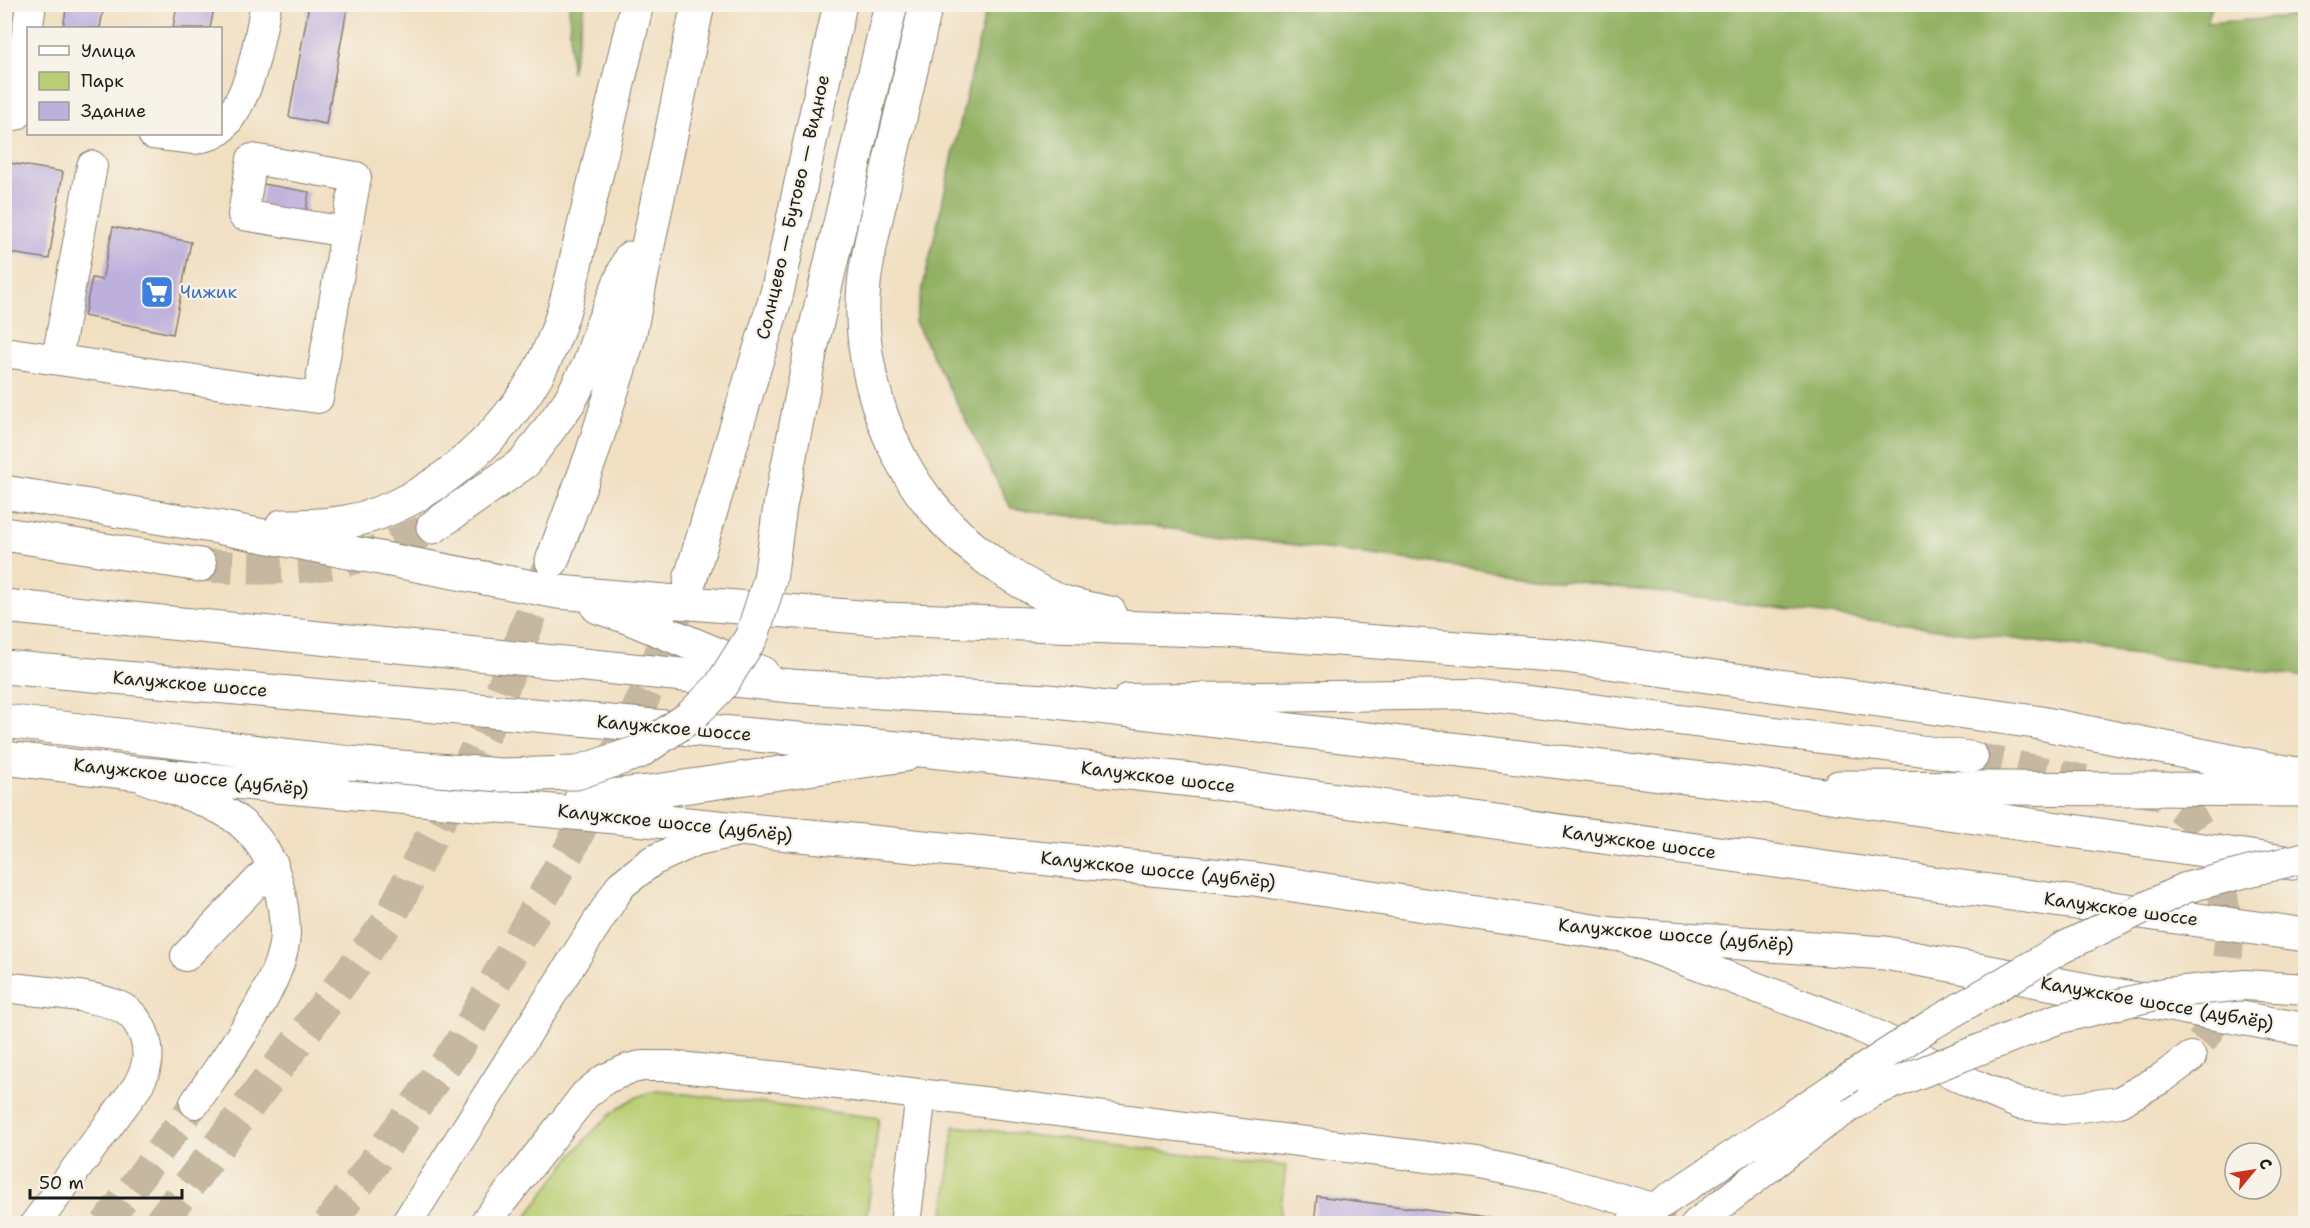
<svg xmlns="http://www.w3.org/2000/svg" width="2310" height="1228" font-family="'Shantell Sans',sans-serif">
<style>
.green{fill:#b9ce72;stroke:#6a7547;stroke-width:1.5}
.forest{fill:#92b164;stroke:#576640;stroke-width:1.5}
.building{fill:#beb0dd}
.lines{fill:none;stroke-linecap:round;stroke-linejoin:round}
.minor-tunnel{stroke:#c6b8a0;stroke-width:30;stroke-dasharray:30 15;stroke-linecap:butt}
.major-tunnel{stroke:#c6b8a0;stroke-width:33;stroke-dasharray:33 16;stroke-linecap:butt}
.minor-casing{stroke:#867e6e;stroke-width:32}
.major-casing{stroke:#867e6e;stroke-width:35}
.highway-casing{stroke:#867e6e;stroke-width:35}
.minor{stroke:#fff;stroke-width:30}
.major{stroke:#fff;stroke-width:33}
.highway{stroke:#fff;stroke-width:33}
.minor-bridge-casing{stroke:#867e6e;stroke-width:32;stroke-linecap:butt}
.major-bridge-casing{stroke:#867e6e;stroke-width:35;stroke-linecap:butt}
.minor-bridge{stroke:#fff;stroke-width:30}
.major-bridge{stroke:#fff;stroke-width:33}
.labels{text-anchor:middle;stroke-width:4.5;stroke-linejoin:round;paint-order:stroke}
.street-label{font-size:18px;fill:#1c1c1c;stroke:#f7f3e8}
.shop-label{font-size:18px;fill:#366cbe;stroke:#f7f3e8;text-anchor:start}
</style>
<rect width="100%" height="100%" fill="#f7f3e8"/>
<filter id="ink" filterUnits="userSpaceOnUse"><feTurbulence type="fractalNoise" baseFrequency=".0167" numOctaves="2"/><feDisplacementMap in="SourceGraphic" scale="12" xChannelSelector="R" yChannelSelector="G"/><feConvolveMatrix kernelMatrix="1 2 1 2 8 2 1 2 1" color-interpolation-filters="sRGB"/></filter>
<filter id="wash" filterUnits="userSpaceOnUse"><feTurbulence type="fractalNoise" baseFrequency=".008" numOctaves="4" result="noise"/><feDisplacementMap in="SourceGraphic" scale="24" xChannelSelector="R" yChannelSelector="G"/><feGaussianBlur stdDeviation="1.35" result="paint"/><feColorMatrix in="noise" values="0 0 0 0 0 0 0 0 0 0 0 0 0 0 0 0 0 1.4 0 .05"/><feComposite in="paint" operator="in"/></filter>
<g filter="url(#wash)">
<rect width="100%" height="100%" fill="#f1dfc1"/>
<!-- green -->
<path class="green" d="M662 1091 879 1118 866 1223H522C552 1184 608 1091 662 1091Z
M954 1126 1286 1166 1279 1223H943Z"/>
<!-- forest -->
<path class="forest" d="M569 5H585L571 72Z
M987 5H2212L2207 23 2289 17 2292 5H2305V677L1011 508 915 322Z"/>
<g id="blocks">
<!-- building -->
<path class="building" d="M67 4H104L100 28H63Z
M177 4H215L210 28H173Z
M309 4H348L326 124 289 117Z
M4 162 63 172 49 259 4 252Z
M263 184 309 192 305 217 259 210Z
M113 227 191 242 173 334 84 316 92 278 102 280Z
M1317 1196 1518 1222V1224H1314Z"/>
</g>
</g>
<g filter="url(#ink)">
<use href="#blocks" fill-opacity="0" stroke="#867e6e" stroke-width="1.5"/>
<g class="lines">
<!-- minor-tunnel -->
<path class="minor-tunnel" d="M1973 757 2085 780
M2137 791 2160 795 2192 818 2213 850 2222 886 2229 942 2224 991 2210 1029 2191 1057
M1646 1206 1711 1224
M105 1224 195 1103"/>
<!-- major-tunnel -->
<path class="major-tunnel" d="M200 565C262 570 328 571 386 548 402 541 417 534 433 527
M159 1224 387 923 489 724 551 562
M329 1224 458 1047 570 849 644 697 679 606"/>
<defs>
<path id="minor" d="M16 115 31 4
M220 130C252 95 257 49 266 4
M153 134 195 139 213 134
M4 352 318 398 346 232 243 215 252 159 356 177 346 232
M57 359 92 166
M1128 699 1472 694 1973 757
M146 779C171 789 199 798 222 810 250 825 269 851 277 880 282 898 285 916 285 934 283 986 224 1059 195 1103
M1633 941 1856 1025 1975 1085 2019 1104 2064 1109 2119 1102 2162 1078 2191 1057
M186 956 273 865
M4 987C33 991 102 995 124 1009 135 1015 141 1026 145 1038 151 1057 146 1071 137 1087L35 1224
M1632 1223 1834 1088
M406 1224 621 885 652 861 697 840 734 832
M484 1224 585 1095 605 1079 628 1069 642 1066H669L781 1077 1476 1163 1549 1178 1646 1206
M905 1224 921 1095
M1696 1224 1827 1122 1874 1091"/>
<path id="major" d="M926 4C913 62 900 120 886 177 878 212 868 248 864 284 857 362 884 449 934 509 962 543 1001 572 1040 592 1062 604 1086 608 1110 613
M812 344 891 4
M4 492 217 527 558 592 883 619 1229 631 1565 656 2035 722 2306 776
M282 526C303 526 325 526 346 522 433 506 519 425 552 344 567 309 575 263 584 226 602 152 619 78 637 4
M433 527 525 462 569 402 589 365 602 325 630 258
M4 534 200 565
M552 561 592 454 629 337 698 4
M690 580 777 293 840 4
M598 607 630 618 762 673
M4 721 350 763
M4 758 132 773 511 807 1254 879 1613 934 1885 953 2306 1030
M1839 787 2301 790
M581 799 649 792 905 755"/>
<path id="highway" d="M4 606 791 686 926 695 1048 701 1762 786 2292 863
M4 667 931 751 1201 781 2306 935"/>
</defs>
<!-- minor casing -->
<use href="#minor" class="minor-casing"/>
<!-- major casing -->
<use href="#major" class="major-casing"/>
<!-- highway casing -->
<use href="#highway" class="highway-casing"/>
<!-- minor -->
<use href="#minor" class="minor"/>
<!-- major -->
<use href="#major" class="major"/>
<!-- highway -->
<use href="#highway" class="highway"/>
<defs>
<path id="minor-bridge" d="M1834 1088 1931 1025 2062 948 2185 888 2306 857
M1874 1091 2057 1019 2164 993 2245 985 2306 989"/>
<path id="major-bridge" d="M350 763 501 775 576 773 639 752 690 717 720 687 752 636 770 579 780 506 812 344"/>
</defs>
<!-- minor-bridge casing -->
<use href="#minor-bridge" class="minor-bridge-casing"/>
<!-- major-bridge casing -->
<use href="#major-bridge" class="major-bridge-casing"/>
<!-- minor-bridge -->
<use href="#minor-bridge" class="minor-bridge"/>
<!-- major-bridge -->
<use href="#major-bridge" class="major-bridge"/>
</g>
</g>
<!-- icons -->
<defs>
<symbol id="supermarket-square" viewBox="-11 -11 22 22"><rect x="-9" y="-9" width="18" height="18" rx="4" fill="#3f7fe0" stroke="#f7f3e8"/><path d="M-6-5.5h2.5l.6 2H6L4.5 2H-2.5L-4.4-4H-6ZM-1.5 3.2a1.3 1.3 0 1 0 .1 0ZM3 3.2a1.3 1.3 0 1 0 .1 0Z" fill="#fff"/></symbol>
</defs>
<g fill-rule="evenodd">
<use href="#supermarket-square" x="138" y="273" width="38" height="38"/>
</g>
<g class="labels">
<!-- street labels -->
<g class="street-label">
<text transform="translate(793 207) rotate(-77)" y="6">Солнцево — Бутово — Видное</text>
<text transform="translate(190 684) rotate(5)" y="6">Калужское шоссе</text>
<text transform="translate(674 728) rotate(5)" y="6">Калужское шоссе</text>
<text transform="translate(191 777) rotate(6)" y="6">Калужское шоссе (дублёр)</text>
<text transform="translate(1158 777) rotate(7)" y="6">Калужское шоссе</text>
<text transform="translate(675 823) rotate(6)" y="6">Калужское шоссе (дублёр)</text>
<text transform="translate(1639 842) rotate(8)" y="6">Калужское шоссе</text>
<text transform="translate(1158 870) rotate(6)" y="6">Калужское шоссе (дублёр)</text>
<text transform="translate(2121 909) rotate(8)" y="6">Калужское шоссе</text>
<text transform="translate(1676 935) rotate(5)" y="6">Калужское шоссе (дублёр)</text>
<text transform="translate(2157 1003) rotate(10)" y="6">Калужское шоссе (дублёр)</text>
</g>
<!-- shop labels -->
<g class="shop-label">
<text x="180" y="298">Чижик</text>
</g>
</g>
<!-- margin -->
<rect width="2310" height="1228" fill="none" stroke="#f7f3e8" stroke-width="24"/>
<!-- legend -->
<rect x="27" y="27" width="195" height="108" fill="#f7f3e8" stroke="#9f9d96" stroke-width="1.5"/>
<rect x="39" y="46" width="30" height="9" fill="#ffffff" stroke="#9f9d96" stroke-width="1.5"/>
<text x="81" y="57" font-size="18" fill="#1c1c1c">Улица</text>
<rect x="39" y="72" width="30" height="18" fill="#b9ce72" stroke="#9f9d96" stroke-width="1.5"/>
<text x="81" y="87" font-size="18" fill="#1c1c1c">Парк</text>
<rect x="39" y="102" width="30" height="18" fill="#beb0dd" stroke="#9f9d96" stroke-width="1.5"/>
<text x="81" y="117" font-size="18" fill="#1c1c1c">Здание</text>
<!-- north arrow -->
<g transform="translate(2253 1171) rotate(60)"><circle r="28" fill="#f7f3e8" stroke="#9f9d96" stroke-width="1.5"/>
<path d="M0-4.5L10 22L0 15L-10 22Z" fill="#c8321e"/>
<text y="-9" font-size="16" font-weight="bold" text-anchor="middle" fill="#1c1c1c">С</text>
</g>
<!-- scale -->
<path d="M30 1189v9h152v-9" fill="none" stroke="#1c1c1c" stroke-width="3"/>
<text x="39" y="1189" font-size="18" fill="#1c1c1c" stroke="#f7f3e8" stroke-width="4.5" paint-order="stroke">50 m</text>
</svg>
